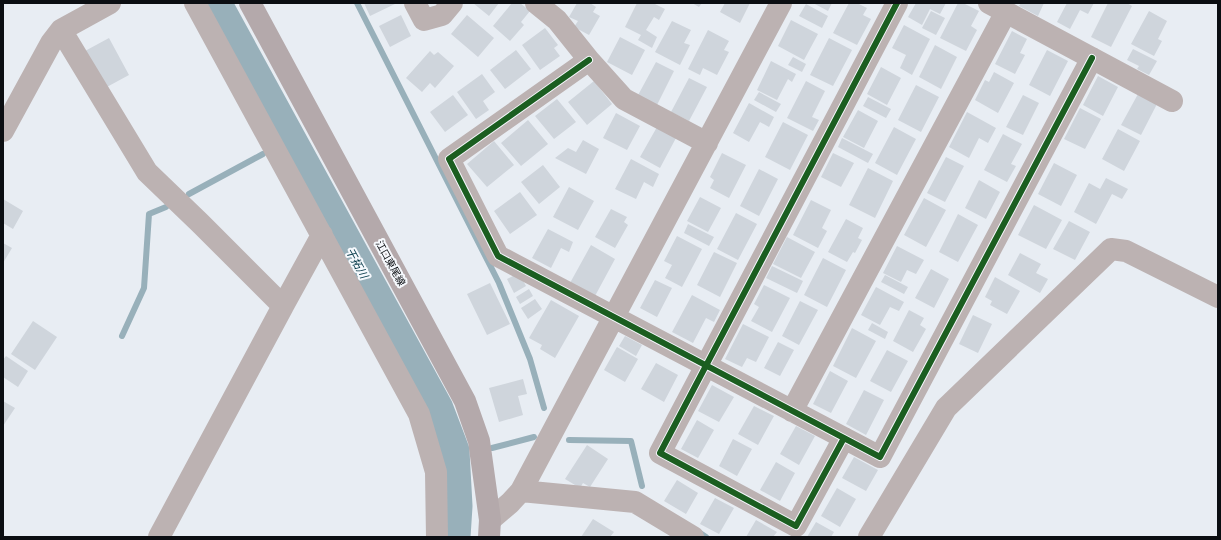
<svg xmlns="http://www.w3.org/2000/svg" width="1221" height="540" font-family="Lora,'Noto Sans JP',serif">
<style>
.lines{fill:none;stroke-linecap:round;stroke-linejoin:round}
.stream{stroke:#98b0ba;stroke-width:6}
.river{stroke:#98b0ba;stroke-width:35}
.building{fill:#cfd5dc}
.minor{stroke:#bcb2b2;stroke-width:22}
.major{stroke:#b4a9ab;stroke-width:22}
.cycleway-casing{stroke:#f6f9fd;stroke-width:8}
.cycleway{stroke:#1b5e20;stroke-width:6}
.labels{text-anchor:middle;stroke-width:4;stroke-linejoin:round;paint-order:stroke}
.street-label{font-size:10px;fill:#0b0e12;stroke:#f6f9fd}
.water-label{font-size:11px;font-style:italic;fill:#033746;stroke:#f6f9fd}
</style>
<rect width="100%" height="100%" fill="#e8edf3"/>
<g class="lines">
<!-- stream -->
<path class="stream" d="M357 3 499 283 530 359 544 408
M189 194 263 154
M122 336 144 288 149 214 166 207
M569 440 631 441 642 486
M492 448 534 437
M697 531 706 537"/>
<!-- river -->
<path class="river" d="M214 3 436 409 452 451 455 506 453 537"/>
</g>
<!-- building -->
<path class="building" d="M364 3H397L370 16Z
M473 3H499L489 16Z
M512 3H520L530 11 521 22 524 25 510 41 493 26Z
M577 3H590L596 7 593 12 600 16 589 35 574 27 578 21 569 17Z
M637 3H653L665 9 659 20 654 17 646 30 657 37 652 48 638 40 641 35 625 27Z
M692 3H702L699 7Z
M725 3H750L740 23 720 12Z
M813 3H832L828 11Z
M849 3H857L867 8 863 15 871 19 857 45 833 33Z
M916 3H946L940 14 930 9 922 25 908 17Z
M958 3H963L979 11 971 26 977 30 966 51 940 38Z
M1021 3H1044L1038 16 1019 6Z
M1067 3H1094L1088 14 1080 10 1070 29 1057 22Z
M1108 3H1127L1132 6 1111 47 1091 37Z
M806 4 828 16 822 28 799 16Z
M931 11 945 18 936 35 922 28Z
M1149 11 1167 21 1158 39 1162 41 1154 56 1131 44Z
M401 15 411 36 390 47 379 26Z
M467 15 494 38 478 57 451 34Z
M791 20 818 34 804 60 778 46Z
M672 21 691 30 684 43 690 45 680 65 655 52Z
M904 25 930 39 912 75 900 68 906 55 892 48Z
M545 28 558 45 554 48 560 56 540 70 522 45Z
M708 30 729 41 724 50 729 52 717 75 703 68 700 75 688 69Z
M1012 31 1027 39 1020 53 1025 55 1015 74 995 64Z
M620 37 645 50 632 75 607 62Z
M109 38 129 75 105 88 85 51Z
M829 38 852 50 833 86 810 75Z
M935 45 957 57 941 89 919 77Z
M1133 49 1157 61 1149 75 1137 69 1139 66 1127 60Z
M516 50 531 69 505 89 490 70Z
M1047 50 1068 61 1050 96 1029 85Z
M430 51 434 55 438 52 454 66 435 88 430 83 422 92 406 78Z
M793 57 806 64 802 72 788 65Z
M771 61 796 74 792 82 788 79 777 100 757 90Z
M656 62 674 71 656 107 637 97Z
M881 67 901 78 887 105 867 94Z
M994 72 1014 83 998 113 975 100 985 80 989 82Z
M482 74 495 92 483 101 489 110 476 119 457 92Z
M1098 76 1118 87 1103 116 1083 105Z
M689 78 707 87 689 121 671 112Z
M594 81 612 104 587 125 568 102Z
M806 81 825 91 812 117 819 120 813 131 787 118Z
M916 85 939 97 921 132 898 120Z
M759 92 781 104 776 112 754 100Z
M1138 94 1157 104 1141 135 1121 125Z
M453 95 468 115 445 132 430 112Z
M1023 95 1039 103 1023 135 1006 127Z
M868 97 891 109 886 118 863 106Z
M557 99 576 122 554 139 535 116Z
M749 103 774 117 769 127 760 122 749 142 733 133Z
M1080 108 1101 119 1085 149 1064 139Z
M858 110 878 121 864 148 843 137Z
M967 112 996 128 988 143 979 138 969 158 949 147Z
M616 113 640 126 627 150 603 138Z
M528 120 548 144 521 166 501 143Z
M783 122 808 135 790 170 765 157Z
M657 127 676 138 660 168 640 157Z
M894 127 916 139 897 175 875 163Z
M1118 129 1140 141 1124 171 1102 159Z
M1003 134 1022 144 1011 164 1016 166 1007 182 984 170Z
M842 138 873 154 868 163 838 147Z
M583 140 599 149 586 174 555 158 568 148 576 152Z
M494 141 514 165 487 187 467 164Z
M722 153 746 165 729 198 710 188 714 180 710 177Z
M833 153 854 163 841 187 821 177Z
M946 157 964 166 945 202 927 193Z
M631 159 659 174 653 187 644 182 636 199 615 189Z
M1054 163 1077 175 1061 206 1038 194Z
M543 165 560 187 539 204 521 182Z
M868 168 893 181 875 218 849 205Z
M759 169 778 179 759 216 740 206Z
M1106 178 1128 189 1122 199 1112 194 1096 224 1074 212 1089 183 1100 189Z
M979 180 1000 192 986 219 965 208Z
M569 187 594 201 578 230 553 217Z
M520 192 537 215 510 234 494 211Z
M700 197 721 208 708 232 687 221Z
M924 198 946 210 926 247 904 235Z
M3 199 23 211 13 229 3 223Z
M811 200 831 210 822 228 827 231 818 248 793 235Z
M1034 205 1062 220 1046 249 1018 235Z
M611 209 627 217 624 222 628 225 615 248 595 237Z
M736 213 757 224 738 260 717 249Z
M958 214 978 225 958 262 939 252Z
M846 219 863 228 858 238 862 240 855 253 853 252 847 262 828 252Z
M1069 221 1090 232 1075 260 1053 249Z
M688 224 714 237 709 246 684 233Z
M548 229 573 242 569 252 561 248 551 268 532 258Z
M677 236 702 249 682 287 665 278 672 265 664 261Z
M787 237 815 252 801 278 773 264Z
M3 243 12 248 3 263Z
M591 245 615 259 595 296 570 283Z
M897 246 924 260 916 274 907 270 901 282 883 273Z
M714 252 737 263 720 297 697 285Z
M1020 253 1041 264 1036 273 1048 279 1040 293 1008 275Z
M823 258 846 270 827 307 804 295Z
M772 266 803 281 797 293 766 278Z
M931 269 949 279 934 308 915 298Z
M519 273 526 286 514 293 507 279Z
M885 275 908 287 904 294 881 282Z
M995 277 1020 291 1007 314 990 305 992 301 985 297Z
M655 280 672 288 657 317 640 308Z
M490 283 510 324 487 335 467 294Z
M764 285 790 298 772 332 751 321 759 307 754 304Z
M876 287 904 302 899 311 890 307 880 325 861 315Z
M529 289 533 296 520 304 516 297Z
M692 295 720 310 714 322 706 318 693 343 672 332Z
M535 299 542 309 528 319 521 308Z
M551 300 579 316 555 358 540 349 542 345 529 338Z
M800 301 818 310 799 345 782 336Z
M909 310 924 318 920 325 926 329 913 352 893 341Z
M973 315 992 324 978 353 959 344Z
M33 321 57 337 35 370 11 354Z
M872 323 888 332 885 339 868 330Z
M743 324 769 337 756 362 747 358 742 367 725 359Z
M852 328 876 341 856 378 833 366Z
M625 336 642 345 636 356 619 346Z
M778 342 794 350 780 376 764 368Z
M617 347 638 359 625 382 604 370Z
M887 350 908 361 891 392 870 381Z
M6 356 28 371 18 387 3 377V360Z
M656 363 678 375 664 402 641 389Z
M830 371 848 381 831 413 813 404Z
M523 379 527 394 518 396 523 415 499 422 489 388Z
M712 385 734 397 719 422 698 411Z
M864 390 884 400 866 435 846 424Z
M3 401 15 408 3 426Z
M754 406 774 416 758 445 738 434Z
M697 420 714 430 698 458 681 449Z
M796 426 815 436 799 465 780 454Z
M733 439 752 449 737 476 719 466Z
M587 445 608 459 590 487 583 483 580 488 565 479Z
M854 457 878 470 866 491 842 478Z
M776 462 795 473 780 501 760 490Z
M677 480 698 493 686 514 664 501Z
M837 488 856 499 840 527 821 516Z
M715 498 734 508 719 534 700 524Z
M593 519 614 532 610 537H581Z
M756 520 777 532 773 537H746Z
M816 522 834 532 831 537H807Z"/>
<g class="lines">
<!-- minor -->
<path class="minor" d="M195 3 419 414 436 472 437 537
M415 3 424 20 442 15 452 3
M536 3 557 20 589 60 624 99 707 143
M989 3 1172 101
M61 30 147 172 200 223 283 306 159 537
M589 60 449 159 498 256 880 457 1092 58
M3 131 51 43 61 30 110 3
M283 306 322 235
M792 411 1006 12
M844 438 796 526 660 453 897 3
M521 491 635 502 693 537
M490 520 510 503 521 491 781 3
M869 537 946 408 1111 249 1126 251 1218 297"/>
<!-- major -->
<path class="major" d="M250 3 465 401 479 441 490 520 489 537"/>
<defs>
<path id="cycleway" d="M589 60 449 159 498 256 880 457 1092 58
M844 438 796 526 660 453 897 3"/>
</defs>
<!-- cycleway casing -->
<use href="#cycleway" class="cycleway-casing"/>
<!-- cycleway -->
<use href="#cycleway" class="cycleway"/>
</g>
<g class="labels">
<!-- street labels -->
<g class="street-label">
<text transform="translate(391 263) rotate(61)" y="4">江口東尾線</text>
</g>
<!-- water labels -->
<g class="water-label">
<text transform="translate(357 263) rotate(61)" y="4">干拓川</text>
</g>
</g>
<!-- border -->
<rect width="1221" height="540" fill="none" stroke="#0b0e12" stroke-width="8"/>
</svg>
